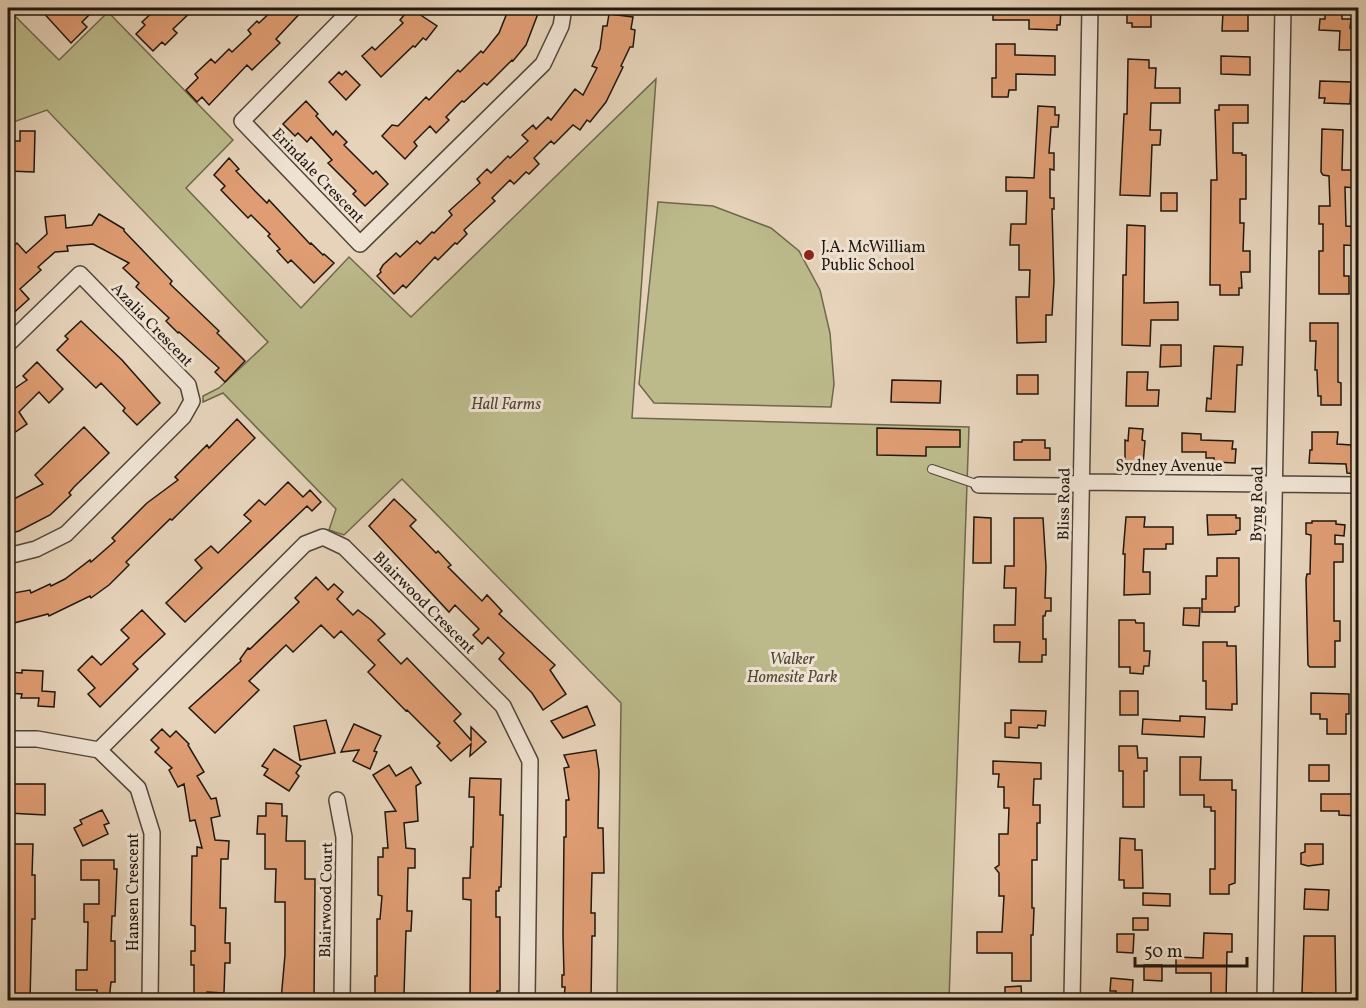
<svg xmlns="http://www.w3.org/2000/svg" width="1366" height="1008" font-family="Vollkorn,serif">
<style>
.green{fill:#bcba8b;stroke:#6e684c;stroke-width:1.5}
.building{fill:#e09d73;stroke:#1f170e;stroke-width:1.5}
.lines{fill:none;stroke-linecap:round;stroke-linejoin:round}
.lane-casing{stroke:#514639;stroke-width:10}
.street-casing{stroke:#514639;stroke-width:18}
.lane{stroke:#efe2d2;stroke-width:8}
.street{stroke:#efe2d2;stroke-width:15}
.poi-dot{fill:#8f2418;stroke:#efe2d2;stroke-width:2}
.labels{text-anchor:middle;stroke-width:6;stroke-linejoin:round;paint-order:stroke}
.street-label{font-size:16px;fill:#1f170e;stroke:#efe2d2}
.poi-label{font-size:16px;fill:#1f170e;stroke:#efe2d2;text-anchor:start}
.park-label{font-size:16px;font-style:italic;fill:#4e4834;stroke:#efe2d2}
</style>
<rect width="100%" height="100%" fill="#e6d3ba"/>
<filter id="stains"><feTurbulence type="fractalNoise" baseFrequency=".00333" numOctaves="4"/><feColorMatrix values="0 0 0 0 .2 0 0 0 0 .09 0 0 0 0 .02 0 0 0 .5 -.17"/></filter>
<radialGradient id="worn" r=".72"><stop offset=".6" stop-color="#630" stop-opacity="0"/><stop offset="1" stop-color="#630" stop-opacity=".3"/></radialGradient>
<!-- green -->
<path class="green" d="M8 9 59 60 108 12 233 140 186 188 301 308 349 257 411 317 656 79 632 418 969 427 949 1000H617L621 703 402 479 344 535 329 530 336 509 223 393 203 402V396L219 388 268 342 47 110 8 124Z
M658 202 713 206 771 228 799 251 820 290 830 333 834 384 831 407 654 403 639 384Z"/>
<!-- building -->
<path class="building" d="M39 8H84L90 14 82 22 87 27 71 43Z
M157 8H195L173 29 177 33 165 45 162 42 153 51 136 34 145 25 142 22Z
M275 8H305L276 39 280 43 252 70 247 65 209 105 202 97 197 102 186 90 198 78 195 74 211 59 215 63 229 49 232 52 251 34 248 30 257 21 259 23Z
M410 8 437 26 426 40 423 38 415 47 413 46 381 77 362 56 372 47 375 50 403 23 400 20Z
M509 8H529L539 11 526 45 513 61 512 60 487 85 484 83 464 102 462 101 446 117 449 120 436 133 430 126 414 142 417 146 405 159 382 136 392 125 398 126 426 97 429 100 458 70 460 72 481 51 483 53 499 33Z
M993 8 1061 11 1060 25H1057V30L1029 29V20H993Z
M1127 8H1151V27H1132V23H1127Z
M1325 9H1342V19H1351L1350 28H1358L1357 50H1339L1340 31 1319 30 1320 19H1325Z
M1223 12H1248V31H1222Z
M609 14 633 17 631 29 635 30 633 47H630L621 66 623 67 606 102 590 122 587 120 580 130 573 125 554 144 551 141 534 158 539 164 529 174 526 172 514 184 510 180 492 198 495 201 464 230 467 234 457 244 455 243 438 260 435 257 406 288 403 285 394 294 377 276 381 272 380 270 383 265 396 253 400 257 417 241 420 244 432 232 434 233 452 215 449 211 480 183 477 179 487 169 491 173 508 156 510 158 528 141 522 135 533 125 536 129 548 117 551 120 575 89 583 95 597 68 592 66 600 49 603 26H607Z
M996 44H1015V55L1055 56V75L1016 74V90H1009L1008 97H992V78H996Z
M1221 56 1250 57V75L1221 74Z
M1128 59 1149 60V68H1156L1155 88H1180V103H1151L1150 130H1161L1160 145H1152L1150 196 1120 195 1124 114H1127Z
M346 71 360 85 346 100 329 82 339 72 342 75Z
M1320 81 1351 82 1350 104 1324 103 1325 98H1319Z
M306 101 318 114 316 116 333 135 336 131 347 142 344 145 373 174 376 171 388 184 365 206 353 194 356 191 328 163 332 160 311 137 307 142 298 133 295 136 283 124Z
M1219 105H1248V123H1233V153H1242V155H1246V199H1240V223H1244L1243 251H1250V272H1241L1242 288H1239V295H1220V285H1210L1211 180H1217L1215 110H1219Z
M1038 106 1055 107V115H1059L1058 127H1051L1049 153H1054V170L1050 169V198H1054V209H1052L1054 281 1052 315H1046V342L1017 343 1016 297H1029L1030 270H1019V245H1010L1011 224H1026L1027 191H1006V177L1034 178Z
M1322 129 1343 130 1342 170H1357L1356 188 1345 187 1346 226 1359 227V246L1344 245V276H1349V294H1319V251H1323V224H1319V206H1330L1329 176 1323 175 1321 172Z
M20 131H35L34 172 8 171V141H20Z
M229 158 239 169 236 171 255 191 267 203 269 200 310 244 311 243 323 255 324 254 334 263 314 283 291 260 288 263 277 251 280 249 268 236 270 234 251 215 248 218 221 190 225 186 214 175Z
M1161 193H1177V211H1161Z
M99 214 124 229V231L172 281 170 284 219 331 217 333 245 361 225 382 215 372 219 368 179 332 178 333 166 321 169 318 136 287 139 283 123 268 129 263 93 244 67 246 68 251 55 252 38 267 41 270 20 289 29 299 8 318V252L17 243 26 253 47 234 45 217 65 215 66 228 92 225Z
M1127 225 1145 226 1144 303 1178 302V320H1151L1150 346 1122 345 1123 275H1126Z
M81 321 122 360 160 403 137 425 123 411 125 408 101 383 96 388 57 350 68 339 65 336Z
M1310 323H1338V382L1341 383V405H1321V396H1318L1317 370H1315L1316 341H1310Z
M1161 345H1181V366L1160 367Z
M1214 346 1243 347 1242 365H1237L1235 412 1206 411 1207 398 1211 399Z
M37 362 63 389 49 403 39 392 19 412 27 424 8 437V393L27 380 23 376Z
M1127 372H1148L1147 390H1159L1158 406H1126Z
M1017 375H1038V394H1017Z
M892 380 941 381 940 403 891 402Z
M237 419 255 438 172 520 170 519 126 562 129 565 109 585 91 598 90 596 49 616 48 614 14 623 8 594 30 590 31 593 50 584 51 586 65 579 90 560 91 562 115 541 112 538 147 503 178 480 175 477 207 445 209 448Z
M84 427 109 453 74 487 69 493 71 495 50 515 19 531 8 534V502L43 484 35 475Z
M877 428 960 430V447H926V456L877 455Z
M1129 428 1143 429 1142 440 1145 441 1143 464 1125 462V440L1128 441Z
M1312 432H1338L1337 444 1351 445V447H1359V474L1347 473 1346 464 1309 463 1310 450H1312Z
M1182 433 1201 434V440L1233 441 1232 449H1236L1235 463 1214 462V458H1206V452H1182Z
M1022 440H1045V448H1050V460H1014V442H1022Z
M288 482 303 497 310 490 321 502 312 511 307 506 185 622 166 603 202 568 195 560 211 546 218 553 251 521 244 515 259 500 265 505Z
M394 499 416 520 410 526 436 553 438 551 451 565 448 567 482 601 487 595 502 611 499 614 555 665 550 670 566 694 543 710 532 693 499 659 504 653 488 637 482 644 473 635 479 629 455 605 449 612 369 526Z
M1207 515H1236V518H1240V530L1236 531V534L1208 535Z
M974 517 991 518V563H973Z
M1126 517H1145L1144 527H1173V544H1166V549H1144L1143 572H1150V594L1124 595 1125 554H1123Z
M1014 518H1043L1046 567 1045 598H1051V611H1046L1045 616H1043V639H1046V655H1042V662H1019L1020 642H994V625H1015L1016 588H1004L1005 566H1014Z
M1312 521H1336V524L1345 525 1344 536 1335 535V544H1343V562H1334V621H1340V641H1335V667H1310L1308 665 1306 579 1307 574H1310L1311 535 1306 534V523H1312Z
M1217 558H1239V606L1235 607V612H1202V599H1206V576H1217Z
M316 577 328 590 334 584 343 592 337 599 353 615 358 610 371 620 385 634 378 640 401 664 407 658 461 714 454 721 471 740V727L486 742 470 756 471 744 451 761 437 746 440 743 407 710 406 711 368 672 375 665 341 631 334 638 321 625 293 652 286 645 249 681 259 690 215 733 189 708 241 661 240 659 248 648 250 649 299 602 295 598Z
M1184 608H1200L1199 626 1183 625Z
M142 610 165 634 133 664 138 669 100 707 88 694 95 688 78 670 92 656 101 665 129 638 121 630Z
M1119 620H1135L1136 623H1144V651H1150L1149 666H1144L1143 674 1130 673V667H1119Z
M1203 642H1227V646H1236L1237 704H1232V710L1206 709V681H1203Z
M22 670 43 671 42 691 55 692 54 707 38 706 39 698H21L22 694 8 693V672L22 673Z
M1120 691H1138V715H1120Z
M1311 693 1349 694V714H1346V734H1327V719H1320V714H1311Z
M587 706 595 725 563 738 551 721Z
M1011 710 1046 711 1045 726 1038 725 1037 728 1019 727V738L1005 737V723H1011Z
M1180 716 1205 717 1204 737 1142 734 1143 719 1180 721Z
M326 720 335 753 300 760 294 726Z
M354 724 381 736 374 751 377 752 370 769 353 761 359 750 341 752Z
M162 729 170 737 176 731 189 744 188 745 204 772 197 776 211 799 216 798 220 816 211 818 215 840 229 841 228 859H221L220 908H226L225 943H230V963H225L224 993 207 992V1000H194V965H191V951H195V926L191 925 192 856H197V847L202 848 195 820 190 821 184 784 178 787 169 770 172 768 155 752 159 748 151 740Z
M1119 746H1137L1138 758H1147V771H1144V807H1123V771H1119Z
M274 749 301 766 296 773 299 776 289 791 264 775 268 769 262 766Z
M596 750 599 771 598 828H603L604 873H592L591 913H595V936H592L591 1000H564L565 987H562V975H564L563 935 564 837H566V800H569L564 768 569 767 564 755Z
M1180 757H1201L1200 780H1232V790H1236L1235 883 1229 885V894H1210V869H1215V811H1211V807H1204V795H1180Z
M993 761 1041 763V779H1034L1033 805H1040V823H1037V860H1032V908H1034L1033 935H1031V981H1012V953H977V932H1002L1004 896H999V873L995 868 999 865V834H1008L1009 808H1004V787H998L999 774H993Z
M389 765 396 776 411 767 421 783 416 786 418 821 404 823 406 848 415 849V868H408L407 911H412L411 931H406L404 995H396V1000H379V995H375V976H377V919H380L382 896 378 895V857H383V848H388L385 812 396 811 373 775Z
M1309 765H1329V781H1309Z
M470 778 501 779 500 815H503L501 887H499V891H496V917H500V991H497V1000H470L471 900 463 899V878H470L471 847H473L474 797H469Z
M8 784H45V815L8 813Z
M1321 794H1359V816L1339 815V811H1321Z
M266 803 282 804V816H287L286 841H305V879H315L314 1000H281L285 955V902H275L276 869H265V834H257L258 816H266Z
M102 810 109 823 104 825 108 834 83 846 74 828 82 824 80 820Z
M1120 838 1135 839V850H1142L1143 888H1124V880H1119Z
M8 844H33L32 875H35V919H32L30 1000H8Z
M1305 844H1323V864L1308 866 1301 864V853L1305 852Z
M81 860H114V869H117L115 916H112L111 941H115V982H111L109 1000H97V990H76V970H87L88 922H84V904H99V880H81Z
M1305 889 1329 890 1328 910 1304 909Z
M1143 893 1170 894V906L1143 905Z
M1133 918H1148V930H1133Z
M1204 933 1232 934V952H1227L1226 1000H1211V973H1176V957L1203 958Z
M1117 934H1134L1133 953 1117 952Z
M1304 936H1335L1336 1000H1312V993H1302Z
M1144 965H1162V981L1144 980Z
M1111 978 1133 980 1132 999 1116 997V991H1110Z
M1021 986 1022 1000H1005V987Z"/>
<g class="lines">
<defs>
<path id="lane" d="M932 469 979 485"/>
<path id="street" d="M353 8 242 121 360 244 543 64 561 26 564 8
M8 344 80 274 188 385 192 401 183 417 66 534 36 549 8 556
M979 485 1064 486 1081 482 1358 485
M8 739H37L99 750 138 788 152 833 150 1000
M99 750 305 544 323 537 344 547 503 706 530 761 527 1000
M337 800 344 837 342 1000
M1072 1000 1090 8
M1265 1000 1283 8"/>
</defs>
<!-- lane casing -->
<use href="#lane" class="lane-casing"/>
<!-- street casing -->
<use href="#street" class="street-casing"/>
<!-- lane -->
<use href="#lane" class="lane"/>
<!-- street -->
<use href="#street" class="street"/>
</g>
<!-- markers -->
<circle class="poi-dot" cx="809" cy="255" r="6"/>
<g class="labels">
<!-- street labels -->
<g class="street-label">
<text transform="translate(319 175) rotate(46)" y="6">Erindale Crescent</text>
<text transform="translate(153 324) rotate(46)" y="6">Azalia Crescent</text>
<text x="1169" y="471">Sydney Avenue</text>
<text transform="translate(1063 504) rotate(-89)" y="6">Bliss Road</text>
<text transform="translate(1256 504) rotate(-89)" y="6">Byng Road</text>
<text transform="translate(425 602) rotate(45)" y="6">Blairwood Crescent</text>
<text transform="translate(132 892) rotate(-90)" y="6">Hansen Crescent</text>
<text transform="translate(325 900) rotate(-89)" y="6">Blairwood Court</text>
</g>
<!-- poi labels -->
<g class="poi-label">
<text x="821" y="252">J.A. McWilliam<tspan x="821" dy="18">Public School</tspan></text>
</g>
<!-- park labels -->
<g class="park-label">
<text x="506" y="409">Hall Farms</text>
<text x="792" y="664">Walker<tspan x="792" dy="18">Homesite Park</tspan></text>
</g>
</g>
<!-- margin -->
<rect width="1366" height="1008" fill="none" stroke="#e6d3ba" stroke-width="30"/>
<rect x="9" y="9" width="1348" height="990" fill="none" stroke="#1f170e" stroke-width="3"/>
<rect x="15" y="15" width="1336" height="978" fill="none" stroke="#1f170e" stroke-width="1.5"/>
<!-- scale -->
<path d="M1135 957v9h112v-9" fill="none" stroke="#1f170e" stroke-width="3"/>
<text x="1144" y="957" font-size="18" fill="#1f170e" stroke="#efe2d2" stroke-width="4.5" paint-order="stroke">50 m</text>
<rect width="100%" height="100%" filter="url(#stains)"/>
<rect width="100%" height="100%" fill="url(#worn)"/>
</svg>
